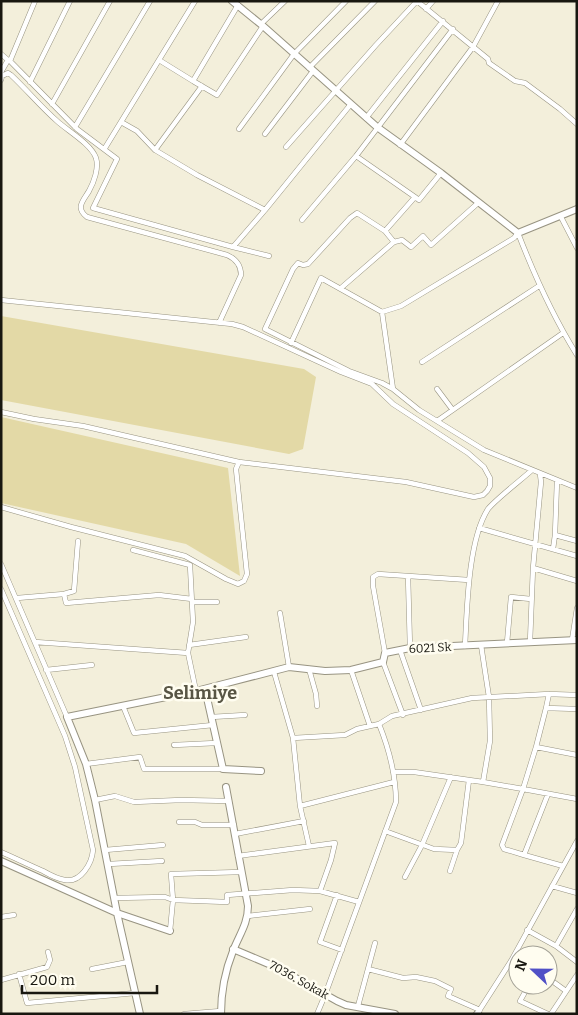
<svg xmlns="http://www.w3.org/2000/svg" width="578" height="1015" font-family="Bitter,serif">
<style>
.green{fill:#e3d9a6}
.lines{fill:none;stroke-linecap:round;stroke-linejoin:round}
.street-casing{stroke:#989482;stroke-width:5.5}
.secondary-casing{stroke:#989482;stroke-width:8}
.street{stroke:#fff;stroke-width:4.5}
.secondary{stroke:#fff;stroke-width:6}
.labels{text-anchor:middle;stroke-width:5;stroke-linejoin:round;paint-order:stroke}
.street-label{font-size:12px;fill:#181710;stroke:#fffdf0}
.district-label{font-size:18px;font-weight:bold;fill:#585544;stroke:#fffdf0}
</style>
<rect width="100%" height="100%" fill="#f3efdb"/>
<!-- green -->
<path class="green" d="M1 316 304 369 316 377 303 449 289 454 1 400Z
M1 417 228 468 240 576 186 544 1 503Z"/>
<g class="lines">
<defs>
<path id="street" d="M238 5 193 81 217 95 263 26
M426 9 433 1
M261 24 285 1
M1 54 8 60
M159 60 193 81
M10 61 35 1
M309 68 375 1
M1 72 8 60 10 61 77 129 117 159 93 208 233 247
M1 80 2 76 8 73 11 75C27 90 41 107 57 121 68 131 91 144 96 158 99 168 94 182 89 191 83 201 75 208 87 217L227 255C236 259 241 265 241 275L219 323
M30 82 70 1
M202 86 155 150 197 175 265 210
M52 104 110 1
M366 118 443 21
M121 122 137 131 155 150
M75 127 150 1
M239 129 294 54 346 1
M265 134 313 71
M400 145 473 47 498 1
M286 147 376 45 417 1 488 59 489 63 515 81 525 83 560 109 577 124
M105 148 195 1
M356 156 415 197
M441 173 419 200 415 197 385 231 357 213 350 218 308 264 303 265 298 263 293 269 265 329 349 371 382 383 393 389 419 410 484 450 577 488
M561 217 577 248
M302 220 356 156 453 29
M385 231 394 242
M269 256 233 247 265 210 351 104
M341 288 394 242 402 240 411 247 423 236 431 245 478 203
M1 300 232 324 243 327 341 372 372 384 393 404 468 453 484 467 490 478V486L487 491 483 495 474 497 406 482 239 462 236 469 247 574 244 581 238 584 226 579 185 556 71 527 1 507
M382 312 393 389
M291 343 321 278 382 312 401 306 514 238 518 233C535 277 552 315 577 355
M422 362 539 286
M437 389 452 409
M1 412 34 419 83 426 239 462
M437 421 563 333
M479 528 577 556
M555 535 577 541
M553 549 555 535 557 481
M133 550 190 565 193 622 188 653 196 691
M1 564 67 717
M533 568 577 581
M408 576 410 648
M1 589 65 736 75 767 93 850C92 863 81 883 65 880 57 879 50 875 43 871 29 865 15 858 1 852
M64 594 74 591 78 541
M17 598 64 594 66 603 159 595 192 599
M192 602H217
M280 613 289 667
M572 640 577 608
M35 642 188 653
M530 642 533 568 541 482 540 474
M507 643 511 597 531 599
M189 645 246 637
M481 645 489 697 490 741 483 782 523 789 502 845 504 849 524 855
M465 646C467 609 468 540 488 509 496 499 521 480 532 470
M400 650 421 710
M385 653 373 586V577L378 574 469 580
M383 662 403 715
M309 669 316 694 317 706
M46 670 92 665
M351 670 370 726
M274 672 293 738 300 806 309 846
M549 694 577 695
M123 706 134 733 213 725
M546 708 536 747 577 755
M211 717 245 715
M293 738 345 735 357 729 379 724 392 716 472 698 549 694 546 708 577 709
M174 745 216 743
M536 747 523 789 577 799
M86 764 140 757 144 769H223
M393 772H414L483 782
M548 794 524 855 563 866
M95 800 115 796 134 802 181 800 229 801
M300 806 394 782
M179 822H195L202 825H234
M385 831 434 849 457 850 461 843 469 780
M235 834 304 821
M105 850 163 845
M238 856 335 843 331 860 320 891
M109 864 162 861
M450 871 457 850
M405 877 422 845 451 777
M552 886 577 893
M337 895 320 942 342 950
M115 898 165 897 173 900 227 902V895L293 890 320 891 359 902
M248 916 310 909
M1 917 14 915
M527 930 556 946 577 962
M170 931 173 900 171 874 241 872
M556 946 577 909
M92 969 128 962
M368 969 403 978 416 977 435 981 451 989 448 996 480 1010
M19 974 27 1003 135 993
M548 978 566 991
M1 980 47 967 50 960 48 952
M529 985 520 1001 548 1014
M358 1006 375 943
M184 1014 221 1011
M317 1014 325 995 396 802C396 775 389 749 379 724
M477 1014 511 961 577 841
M551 1014 577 975"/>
<path id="secondary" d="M232 1 263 26 377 127 441 173 518 233 577 209
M205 689 223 769 261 771
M1 861 117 913 170 931
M233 949 278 968 337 1001 346 1005 395 1014
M140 1014 117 913 95 800 86 764 67 717 196 691 289 667 325 671 351 670 383 662 385 653 410 648 577 640
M221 1014C221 992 225 971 233 951 239 935 248 924 248 906L226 787
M477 1014 478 1013"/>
</defs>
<!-- street casing -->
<use href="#street" class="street-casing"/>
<!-- secondary casing -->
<use href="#secondary" class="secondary-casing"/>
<!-- street -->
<use href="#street" class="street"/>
<!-- secondary -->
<use href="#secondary" class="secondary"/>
</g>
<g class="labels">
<!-- street labels -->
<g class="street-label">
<text transform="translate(430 648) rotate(-3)" y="4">6021 Sk</text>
<text transform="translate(299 980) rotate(29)" y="4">7036. Sokak</text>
</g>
<!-- district labels -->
<g class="district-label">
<text x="200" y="699">Selimiye</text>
</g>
</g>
<!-- border -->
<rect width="578" height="1015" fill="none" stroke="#181710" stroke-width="5"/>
<!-- north arrow -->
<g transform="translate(533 970) rotate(292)"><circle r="24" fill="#fffdf0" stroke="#a3a196"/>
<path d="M0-4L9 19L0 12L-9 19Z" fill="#5050c6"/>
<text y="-8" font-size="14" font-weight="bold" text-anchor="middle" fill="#181710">N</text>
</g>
<!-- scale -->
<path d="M22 985v8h135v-8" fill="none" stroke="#181710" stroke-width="2.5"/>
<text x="30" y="985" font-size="15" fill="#181710" stroke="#fffdf0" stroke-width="4" paint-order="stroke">200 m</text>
</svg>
